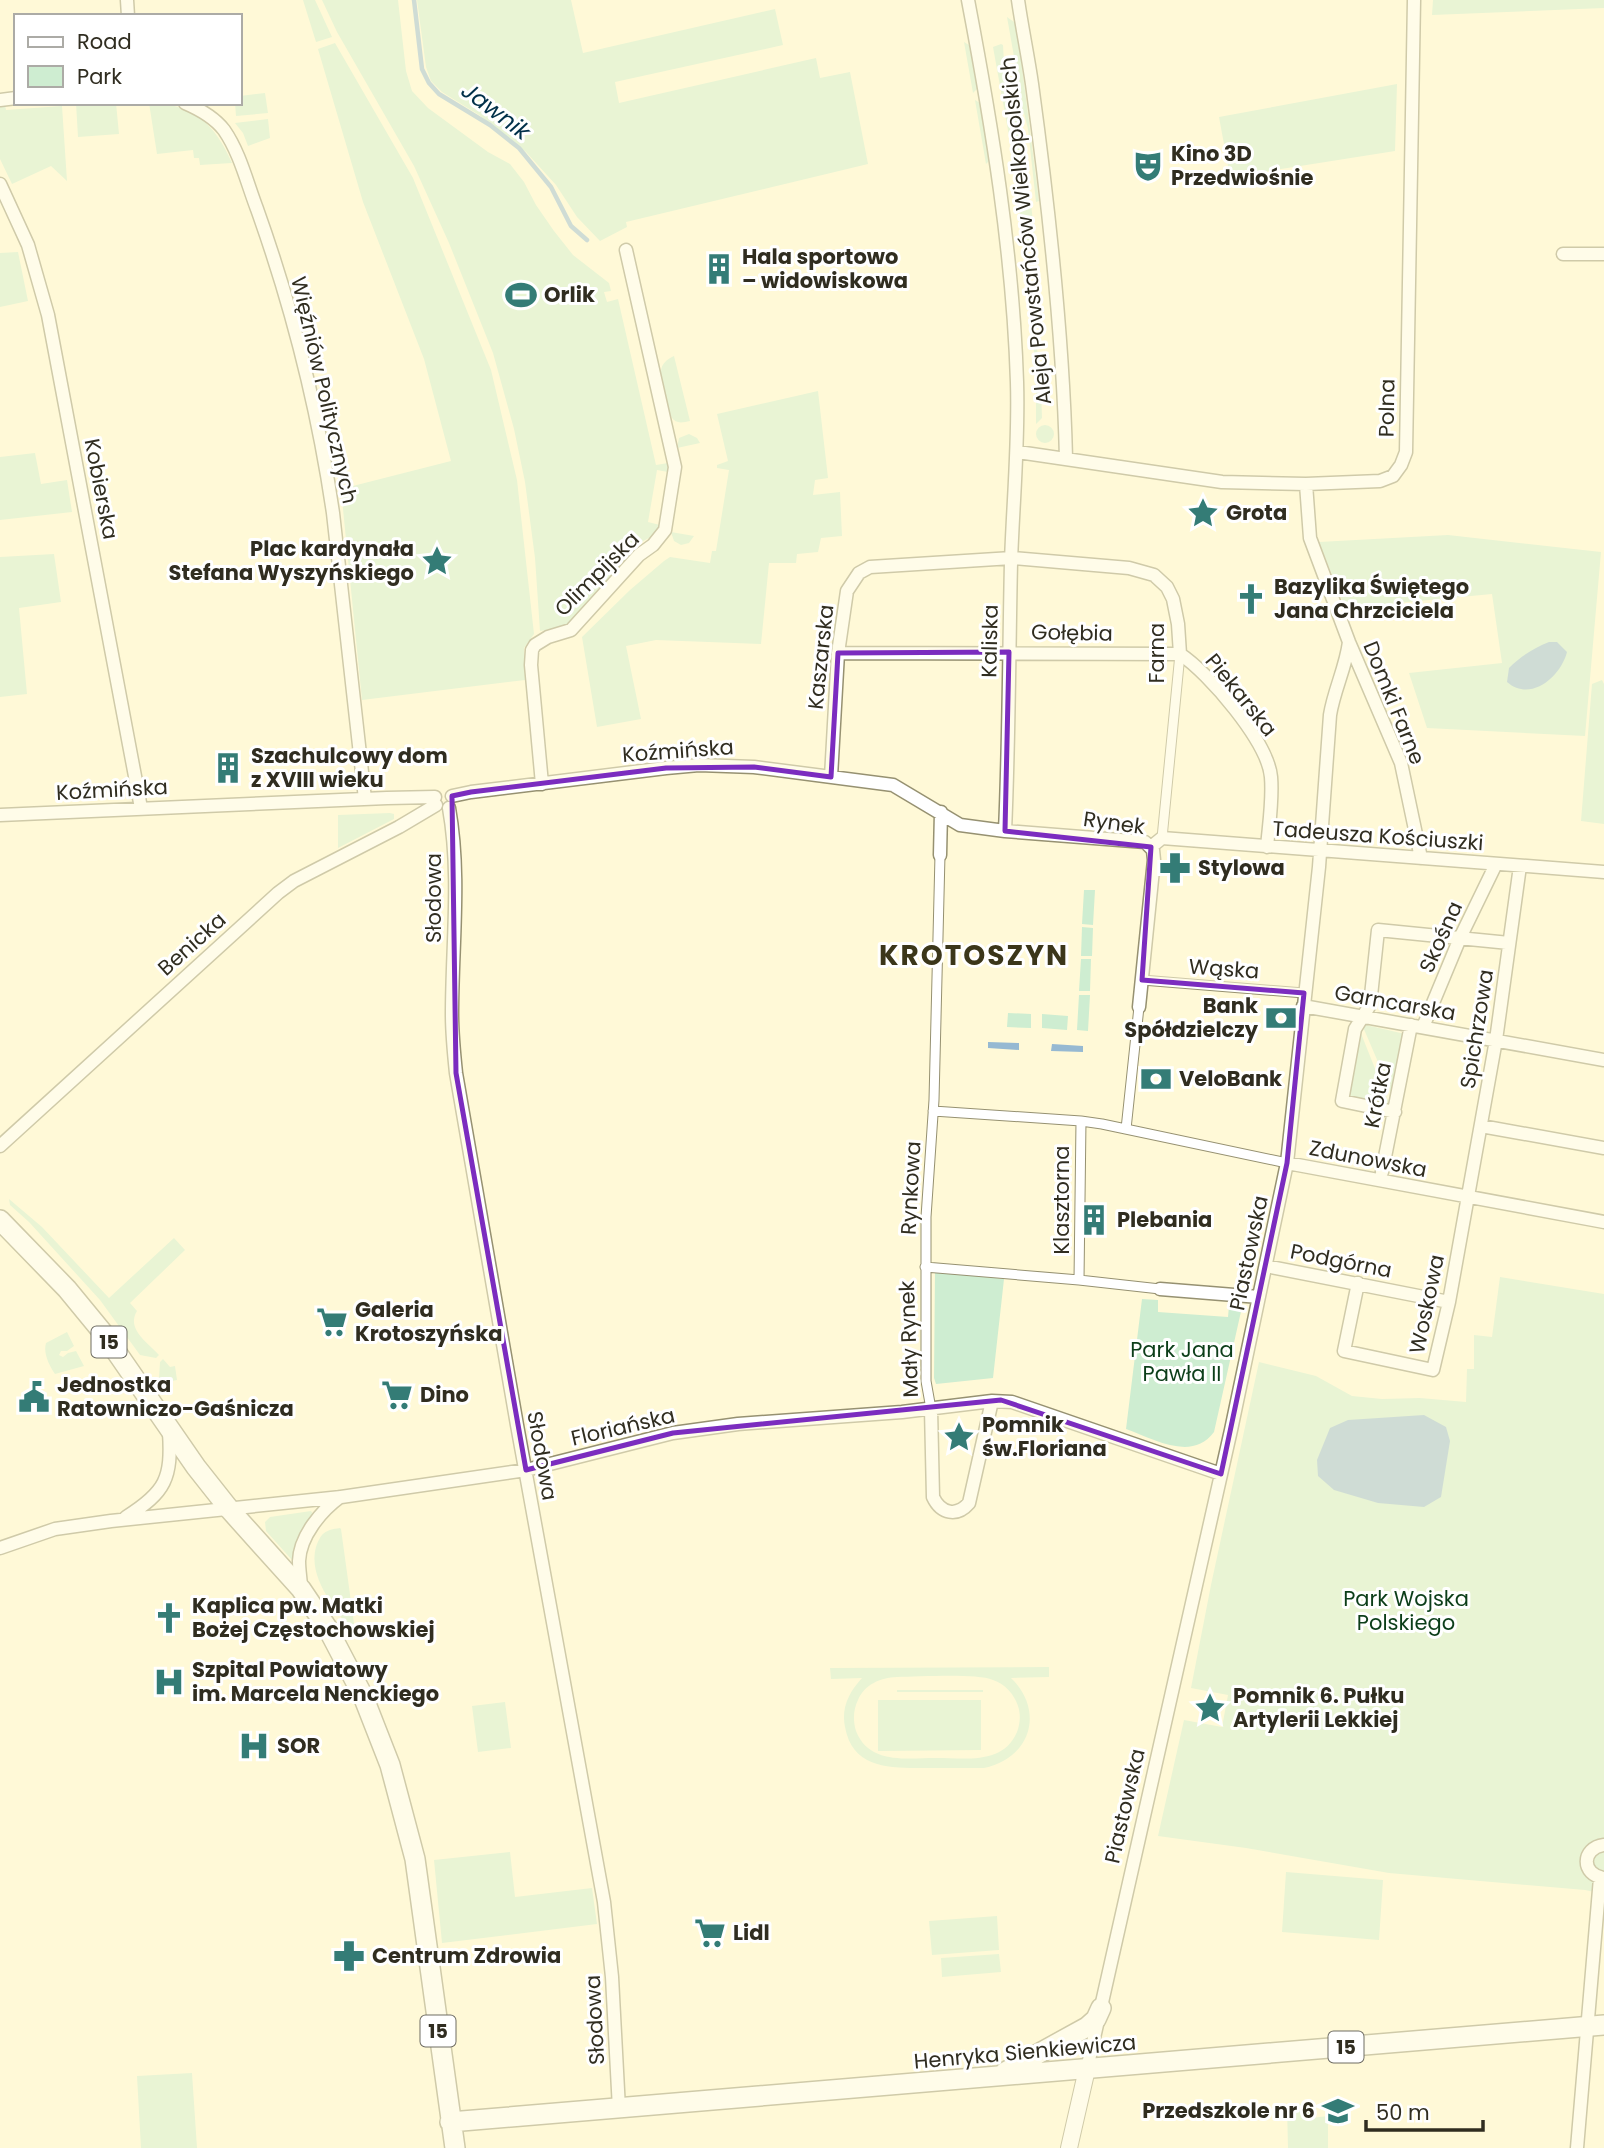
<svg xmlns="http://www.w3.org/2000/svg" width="1604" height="2148" font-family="Poppins,sans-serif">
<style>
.green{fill:#ceedd1;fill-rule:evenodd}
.water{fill:#96b9d2}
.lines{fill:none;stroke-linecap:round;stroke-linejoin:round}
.stream{stroke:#96b9d2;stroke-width:4.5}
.pedestrian-casing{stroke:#969171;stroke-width:11}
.minor-casing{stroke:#969171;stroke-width:15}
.tertiary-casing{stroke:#969171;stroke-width:18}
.primary-casing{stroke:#969171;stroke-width:22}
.pedestrian{stroke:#fff;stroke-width:9}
.minor{stroke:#fff;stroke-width:12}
.tertiary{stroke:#fff;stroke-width:16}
.primary{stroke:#fff;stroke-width:19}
.marked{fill:none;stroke:#7b2cbf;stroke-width:5;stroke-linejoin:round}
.labels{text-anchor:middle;stroke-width:6;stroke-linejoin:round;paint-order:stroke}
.shield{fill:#fff;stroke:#6e6c63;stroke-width:2}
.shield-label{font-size:19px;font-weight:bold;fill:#302d20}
.poi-label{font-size:21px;font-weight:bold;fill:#302d20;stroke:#fff;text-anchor:start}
.street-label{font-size:21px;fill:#302d20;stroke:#fff}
.park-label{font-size:21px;fill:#0c3e19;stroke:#fff}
.water-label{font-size:23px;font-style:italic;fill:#003049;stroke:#fff}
.district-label{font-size:28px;font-weight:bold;letter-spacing:2px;fill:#3b361a;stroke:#fff}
</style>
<rect width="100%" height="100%" fill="#fff9d7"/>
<!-- green -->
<path class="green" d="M303 0H315L332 37 316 42Z
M322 0H398L406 71 412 91 428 108 488 152 510 164 524 182 536 205 554 231 573 255 609 283 611 291 604 292 607 302 618 299 656 465 668 463V472L657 470 648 522 660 525 654 535 640 543 572 621 564 627 540 631 535 558 525 482 514 429 493 353 449 243 414 166 337 32Z
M417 0H571L583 53 775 9 783 45 615 82 619 103 816 58 820 78 850 72 868 164 626 222 627 227 600 241 577 217 556 185 526 152 479 115 442 92 431 81 426 67Z
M1433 0H1604V8L1432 15Z
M1007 17 1014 22 1017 28 1039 201 1036 202 1028 129 1024 113 1018 121 1021 146 1019 147 1020 154H1022L1024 172 1022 173 1023 180 1025 181 1028 206 1031 204 1035 239 1032 238V252H1024L1013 158 993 47 1001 44 1003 45 1004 63H1006L1010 80 1019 85Z
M964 42 969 45 977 89 973 93Z
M335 43 413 178 491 370 517 480 534 634 524 648 525 680 362 700 341 489 451 461 424 359 363 202 318 49Z
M1397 84 1395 151 1230 177 1219 117Z
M265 93 268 113 236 116 235 103H240V96Z
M975 100 980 103 990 160 986 164Z
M76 103H116L119 134 78 137Z
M149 103C193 103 215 124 232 163L200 165 199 158H194L193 150 157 154Z
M5 105 6 110 62 106 67 181 51 166 12 184 0 159V106Z
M268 119 270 138 248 146 243 133 235 123Z
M18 252 28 301 0 307V253Z
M1031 287 1041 389 1042 418 1036 424V402H1038V394H1036L1035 362H1037V354H1034Z
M674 356 690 421C684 422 679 424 674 420 668 416 660 379 661 372 661 364 667 359 674 356Z
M818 391 828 478 815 480 813 495 840 492 842 536 821 538 818 552 797 554 796 563H769L761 644 656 640 626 646 641 719 597 727 582 637 630 590 664 561 670 557 710 563 712 551H716L729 470 717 468V465L728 461 717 414Z
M1036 434a9 9 0 1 1 18 0a9 9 0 1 1-18 0Z
M689 434 697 438 700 443 677 448 679 438Z
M35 453 41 484 67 480 72 512 0 520V457Z
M671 532 694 536 689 543 681 545 674 541Z
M1448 535 1601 552 1585 736 1427 728 1409 673 1502 663 1492 594 1345 608 1319 542Z
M54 554 61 602 19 608 27 694 0 697V557Z
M1602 680 1604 684V824L1581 821 1592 684Z
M390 813 394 814V819L338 848V815Z
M1084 890H1095L1093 925 1082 924Z
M1082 927 1093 928 1092 956H1081Z
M1081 959H1091L1090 991H1079Z
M1079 995H1090L1088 1031 1077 1030Z
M1008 1013 1031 1014V1028L1007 1027Z
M1042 1014 1068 1016 1067 1030 1042 1028Z
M1366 1025 1405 1034 1393 1097 1363 1027Z
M1360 1031 1388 1101 1387 1105 1350 1096Z
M9 1199 42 1227 109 1298 174 1238 185 1250 130 1303 137 1311C126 1329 147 1342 159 1355L156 1358 140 1355 100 1300 29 1222 10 1205Z
M935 1271 1004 1279 993 1378 936 1384 934 1378Z
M1500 1277 1604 1294V1894L1585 1890 1389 1873 1246 1848 1158 1836 1184 1720 1222 1727 1228 1695 1191 1688 1211 1585 1259 1362 1316 1376 1352 1396 1382 1399 1420 1398 1466 1402 1467 1369H1474V1335L1492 1337Z
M1142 1299 1158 1300V1312L1228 1317 1229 1306 1242 1307 1214 1432C1192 1462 1154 1439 1126 1429Z
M67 1332 74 1346 67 1351H61L59 1355 63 1357 68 1353 76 1351 84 1366 55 1374C49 1365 43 1353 46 1343Z
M163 1359 170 1367 175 1366 177 1380 162 1383 159 1379 160 1362Z
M311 1511 313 1514C302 1527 296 1541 294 1559L292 1560 266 1531 265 1522 270 1517Z
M340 1528 341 1529 356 1638C339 1612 307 1580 316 1547 321 1533 325 1530 340 1528Z
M1049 1667V1677L1011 1678C1045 1711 1031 1758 984 1768 965 1768 947 1768 929 1768 894 1768 853 1771 845 1727 841 1708 849 1692 862 1678L831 1679 830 1668ZM897 1677C919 1677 975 1673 993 1680 1005 1684 1014 1694 1018 1706 1021 1715 1020 1724 1017 1732 1003 1765 965 1758 936 1758 908 1758 869 1765 856 1731 853 1721 853 1710 858 1700 865 1684 880 1678 897 1677Z
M897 1690H983V1692H897Z
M878 1700H981V1750L878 1751Z
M505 1702 511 1748 478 1752 472 1706Z
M510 1852 515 1897 592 1888 597 1924 442 1943 434 1860Z
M1286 1872 1383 1880 1379 1940 1282 1932Z
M997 1916 999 1950 932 1955 929 1921Z
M999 1954 1001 1972 942 1977 941 1958Z
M192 2073 197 2148H141L137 2076Z
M1310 2103 1311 2118 1328 2116V2148H1288L1287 2106Z"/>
<!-- water -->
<path class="water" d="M1549 642H1557L1567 652C1561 676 1531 703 1507 682L1509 668C1521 656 1534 648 1549 642Z
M988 1042 1019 1043V1050L988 1048Z
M1052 1044 1083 1046V1052L1051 1051Z
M1424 1415 1446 1427 1450 1441 1441 1497 1424 1507 1378 1503 1334 1490 1318 1476 1317 1460 1330 1428 1348 1420Z"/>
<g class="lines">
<!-- stream -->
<path class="stream" d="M414 0 422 69 429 83 439 94 490 125 519 148 551 187 571 226 587 240"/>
<defs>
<path id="pedestrian" d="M1162 838 1180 654
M1142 980 1304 993
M933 1111 1081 1121 1102 1124 1287 1163
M1126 1129 1139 1007
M925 1267 1079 1280 1160 1289
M1079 1280 1081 1121
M931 1409 926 1381V1217L934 1100 940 855"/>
<path id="minor" d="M127 0 128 16
M968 0C992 126 1013 254 1017 382 1019 442 1013 502 1011 562 1009 652 1009 742 1005 831
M1018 0C1022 28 1028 56 1032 84 1049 208 1063 333 1066 458
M0 100 16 98
M185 103C199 109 214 117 224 130 240 153 247 183 257 209 292 307 318 410 333 513L365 799
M0 184 28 245 48 315 141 808
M1563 254H1604
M1018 452 1222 482 1306 484 1380 481 1393 476 1401 465 1406 452 1414 0
M1306 484 1310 538 1349 642 1401 763 1421 858
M838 653 1180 654
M1180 654C1209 673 1268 742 1271 777 1273 800 1269 824 1267 847
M831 777 838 653 847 591 859 573 870 567 1012 558 1129 568 1154 575 1167 587 1173 599 1178 624 1180 654
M542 784 531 665 532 650 535 645 548 637 571 630 639 555 653 545 665 530 675 467 626 250
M452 796 471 792 666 768 699 765 754 767 893 785 960 825 1005 831 1145 842 1153 850 1154 860 1139 1007
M449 808C461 875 452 945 452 1014 452 1033 454 1054 456 1073L517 1425 604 1902 612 1977 619 2109
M0 815 387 798 435 797
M1151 847 1162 838 1604 872
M940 855 941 812
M1303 1006 1604 1060
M1423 1027 1460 938 1496 864
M1395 1112 1342 1101 1355 1029 1370 1005 1378 930 1509 943
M1481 1126 1604 1148
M0 1146 278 893 294 881 399 827 436 805
M1287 1163 1604 1222
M1382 1172 1411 1025
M1266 1266 1449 1302
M1358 1283 1344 1351 1433 1370 1449 1302 1496 1040 1520 866
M1160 1289 1259 1297
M931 1409 933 1497C941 1514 957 1517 969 1503L992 1401
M126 1517C166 1492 172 1478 169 1432
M0 1548 55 1529 111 1521 341 1497 526 1470 673 1433 738 1424 902 1412 992 1401 1012 1402 1221 1474
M301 1589C301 1580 299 1571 299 1561 300 1536 321 1511 340 1497
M1604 1845C1581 1848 1581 1875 1604 1878
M1087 2069 1231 1430 1287 1163 1319 867 1330 715C1334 690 1346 667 1349 642
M1577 2148 1600 1878"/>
<path id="tertiary" d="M1069 2148 1087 2069"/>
<path id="primary" d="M0 1220 67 1289 104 1334 196 1467 230 1510 301 1589 328 1629 363 1696 390 1765 415 1859 455 2148
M1005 2072 1087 2027 1096 2019 1101 2008
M450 2122 1604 2025"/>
</defs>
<!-- pedestrian casing -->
<use href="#pedestrian" class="pedestrian-casing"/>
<!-- minor casing -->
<use href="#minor" class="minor-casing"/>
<!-- tertiary casing -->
<use href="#tertiary" class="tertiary-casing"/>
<!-- primary casing -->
<use href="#primary" class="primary-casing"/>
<!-- pedestrian -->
<use href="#pedestrian" class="pedestrian"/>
<!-- minor -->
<use href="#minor" class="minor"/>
<!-- tertiary -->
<use href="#tertiary" class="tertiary"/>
<!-- primary -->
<use href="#primary" class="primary"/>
</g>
<!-- marked area -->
<path d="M0 0H1604V2148H0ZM1009 652 1005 831 1151 847 1142 980 1304 993 1287 1163 1221 1474 1001 1400 673 1433 526 1470 456 1073 452 796 471 792 666 768 754 767 831 777 838 653Z" fill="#fff9d7" fill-opacity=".55" fill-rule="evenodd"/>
<path class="marked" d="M1009 652 1005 831 1151 847 1142 980 1304 993 1287 1163 1221 1474 1001 1400 673 1433 526 1470 456 1073 452 796 471 792 666 768 754 767 831 777 838 653Z"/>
<!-- icons -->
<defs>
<symbol id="theatre-bare" viewBox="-9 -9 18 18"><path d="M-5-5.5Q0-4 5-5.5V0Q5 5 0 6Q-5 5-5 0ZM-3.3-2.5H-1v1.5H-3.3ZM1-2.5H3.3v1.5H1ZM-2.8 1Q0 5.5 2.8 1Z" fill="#347c76" stroke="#fff" stroke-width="2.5" paint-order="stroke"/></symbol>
<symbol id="building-bare" viewBox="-9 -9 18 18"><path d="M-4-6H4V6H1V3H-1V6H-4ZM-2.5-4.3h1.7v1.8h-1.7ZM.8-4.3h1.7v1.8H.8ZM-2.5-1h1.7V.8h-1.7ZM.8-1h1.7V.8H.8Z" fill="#347c76" stroke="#fff" stroke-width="2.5" paint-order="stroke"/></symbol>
<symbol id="stadium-bare" viewBox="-9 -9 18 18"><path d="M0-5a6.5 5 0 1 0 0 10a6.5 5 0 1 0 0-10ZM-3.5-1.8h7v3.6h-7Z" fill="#347c76" stroke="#fff" stroke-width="2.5" paint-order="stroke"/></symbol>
<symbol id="sight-bare" viewBox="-9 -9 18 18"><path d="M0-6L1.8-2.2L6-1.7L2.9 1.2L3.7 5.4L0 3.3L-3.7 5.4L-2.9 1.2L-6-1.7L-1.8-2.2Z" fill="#347c76" stroke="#fff" stroke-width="2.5" paint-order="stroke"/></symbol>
<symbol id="church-bare" viewBox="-9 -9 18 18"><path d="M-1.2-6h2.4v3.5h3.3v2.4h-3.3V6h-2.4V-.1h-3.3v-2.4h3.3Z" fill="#347c76" stroke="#fff" stroke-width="2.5" paint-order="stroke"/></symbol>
<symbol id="pharmacy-bare" viewBox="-9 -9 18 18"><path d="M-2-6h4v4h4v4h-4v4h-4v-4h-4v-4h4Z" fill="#347c76" stroke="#fff" stroke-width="2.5" paint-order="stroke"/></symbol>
<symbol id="bank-bare" viewBox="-9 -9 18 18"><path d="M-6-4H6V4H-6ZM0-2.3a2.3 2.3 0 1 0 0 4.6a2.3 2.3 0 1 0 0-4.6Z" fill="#347c76" stroke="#fff" stroke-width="2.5" paint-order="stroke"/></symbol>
<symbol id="supermarket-bare" viewBox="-9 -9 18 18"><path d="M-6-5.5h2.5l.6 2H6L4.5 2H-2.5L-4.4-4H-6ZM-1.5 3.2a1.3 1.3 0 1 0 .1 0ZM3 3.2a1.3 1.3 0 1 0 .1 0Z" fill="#347c76" stroke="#fff" stroke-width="2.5" paint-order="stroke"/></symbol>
<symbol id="civic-bare" viewBox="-9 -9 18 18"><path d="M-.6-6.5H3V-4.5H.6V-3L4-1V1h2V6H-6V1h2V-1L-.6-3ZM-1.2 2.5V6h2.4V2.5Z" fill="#347c76" stroke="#fff" stroke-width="2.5" paint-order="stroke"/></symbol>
<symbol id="hospital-bare" viewBox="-9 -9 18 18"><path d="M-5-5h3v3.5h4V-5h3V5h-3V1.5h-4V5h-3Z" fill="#347c76" stroke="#fff" stroke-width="2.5" paint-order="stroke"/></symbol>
<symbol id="school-bare" viewBox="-9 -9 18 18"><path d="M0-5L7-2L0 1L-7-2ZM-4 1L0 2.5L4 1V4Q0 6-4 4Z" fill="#347c76" stroke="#fff" stroke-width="2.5" paint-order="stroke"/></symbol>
</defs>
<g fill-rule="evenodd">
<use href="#theatre-bare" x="1126" y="144" width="44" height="44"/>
<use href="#building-bare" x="697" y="247" width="44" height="44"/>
<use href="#stadium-bare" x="499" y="273" width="44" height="44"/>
<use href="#sight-bare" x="1181" y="491" width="44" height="44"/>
<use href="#sight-bare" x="415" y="539" width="44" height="44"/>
<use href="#church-bare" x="1229" y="577" width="44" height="44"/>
<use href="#building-bare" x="206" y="746" width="44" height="44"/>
<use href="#pharmacy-bare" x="1153" y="846" width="44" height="44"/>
<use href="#bank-bare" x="1259" y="996" width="44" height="44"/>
<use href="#bank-bare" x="1134" y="1057" width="44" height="44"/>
<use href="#building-bare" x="1072" y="1198" width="44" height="44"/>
<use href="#supermarket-bare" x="310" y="1300" width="44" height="44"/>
<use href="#supermarket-bare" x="375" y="1373" width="44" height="44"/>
<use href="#civic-bare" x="12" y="1375" width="44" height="44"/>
<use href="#sight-bare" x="937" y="1415" width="44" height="44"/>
<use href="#church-bare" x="147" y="1596" width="44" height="44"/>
<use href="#hospital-bare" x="147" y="1660" width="44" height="44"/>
<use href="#sight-bare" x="1188" y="1686" width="44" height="44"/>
<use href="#hospital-bare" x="232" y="1724" width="44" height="44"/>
<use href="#supermarket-bare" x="688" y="1911" width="44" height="44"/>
<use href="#pharmacy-bare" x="327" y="1934" width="44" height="44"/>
<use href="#school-bare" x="1316" y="2089" width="44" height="44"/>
</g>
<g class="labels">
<!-- shield labels -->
<g class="shield">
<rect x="91.5" y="1326.5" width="35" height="31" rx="5"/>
<rect x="420.5" y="2015.5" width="35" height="31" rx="5"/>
<rect x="1328.5" y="2031.5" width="35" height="31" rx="5"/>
</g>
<g class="shield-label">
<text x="109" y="1349">15</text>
<text x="438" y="2038">15</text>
<text x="1346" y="2054">15</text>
</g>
<!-- poi labels -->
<g class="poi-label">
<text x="1171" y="161">Kino 3D<tspan x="1171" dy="24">Przedwiośnie</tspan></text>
<text x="742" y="264">Hala sportowo<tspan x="742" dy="24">– widowiskowa</tspan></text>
<text x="544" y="302">Orlik</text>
<text x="1226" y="520">Grota</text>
<text x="414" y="556" text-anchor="end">Plac kardynała<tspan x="414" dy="24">Stefana Wyszyńskiego</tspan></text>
<text x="1274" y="594">Bazylika Świętego<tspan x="1274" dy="24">Jana Chrzciciela</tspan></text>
<text x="251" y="763">Szachulcowy dom<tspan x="251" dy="24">z XVIII wieku</tspan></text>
<text x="1198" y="875">Stylowa</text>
<text x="1258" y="1013" text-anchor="end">Bank<tspan x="1258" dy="24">Spółdzielczy</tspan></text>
<text x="1179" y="1086">VeloBank</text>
<text x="1117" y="1227">Plebania</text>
<text x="355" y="1317">Galeria<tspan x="355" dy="24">Krotoszyńska</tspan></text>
<text x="57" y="1392">Jednostka<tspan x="57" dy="24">Ratowniczo-Gaśnicza</tspan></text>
<text x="420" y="1402">Dino</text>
<text x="982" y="1432">Pomnik<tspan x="982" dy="24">św.Floriana</tspan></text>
<text x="192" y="1613">Kaplica pw. Matki<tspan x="192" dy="24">Bożej Częstochowskiej</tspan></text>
<text x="192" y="1677">Szpital Powiatowy<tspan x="192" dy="24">im. Marcela Nenckiego</tspan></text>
<text x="1233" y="1703">Pomnik 6. Pułku<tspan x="1233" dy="24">Artylerii Lekkiej</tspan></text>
<text x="277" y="1753">SOR</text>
<text x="733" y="1940">Lidl</text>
<text x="372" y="1963">Centrum Zdrowia</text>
<text x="1315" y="2118" text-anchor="end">Przedszkole nr 6</text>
</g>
<!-- street labels -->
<g class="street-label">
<text transform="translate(1026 231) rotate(-96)" y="7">Aleja Powstańców Wielkopolskich</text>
<text transform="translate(324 390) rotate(77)" y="7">Więźniów Politycznych</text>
<text transform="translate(1387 408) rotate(-89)" y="7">Polna</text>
<text transform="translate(101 489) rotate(79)" y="7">Kobierska</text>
<text transform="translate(597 574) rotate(-45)" y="7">Olimpijska</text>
<text transform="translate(1072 633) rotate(1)" y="7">Gołębia</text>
<text transform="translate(990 641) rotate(-89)" y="7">Kaliska</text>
<text transform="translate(1157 653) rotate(-90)" y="7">Farna</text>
<text transform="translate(821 657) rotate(-84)" y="7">Kaszarska</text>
<text transform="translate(1241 695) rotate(51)" y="7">Piekarska</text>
<text transform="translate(1394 703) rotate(68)" y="7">Domki Farne</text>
<text transform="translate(678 751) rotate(-4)" y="7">Koźmińska</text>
<text transform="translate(112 790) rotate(-3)" y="7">Koźmińska</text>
<text transform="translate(1114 823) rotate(8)" y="7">Rynek</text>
<text transform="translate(1378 836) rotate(4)" y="7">Tadeusza Kościuszki</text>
<text transform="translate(434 898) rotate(-90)" y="7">Słodowa</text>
<text transform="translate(1441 937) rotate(-66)" y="7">Skośna</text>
<text transform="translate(192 944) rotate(-42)" y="7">Benicka</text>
<text transform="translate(1224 969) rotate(4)" y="7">Wąska</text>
<text transform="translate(1395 1003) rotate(10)" y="7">Garncarska</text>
<text transform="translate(1477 1029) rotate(-81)" y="7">Spichrzowa</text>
<text transform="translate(1378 1095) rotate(-79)" y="7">Krótka</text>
<text transform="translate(1368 1159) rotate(11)" y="7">Zdunowska</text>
<text transform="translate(911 1188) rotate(-87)" y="7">Rynkowa</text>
<text transform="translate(1062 1200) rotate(-90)" y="7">Klasztorna</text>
<text transform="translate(1249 1253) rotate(-78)" y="7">Piastowska</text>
<text transform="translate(1341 1261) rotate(11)" y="7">Podgórna</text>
<text transform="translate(1427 1304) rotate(-78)" y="7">Woskowa</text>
<text transform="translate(909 1339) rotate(-92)" y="7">Mały Rynek</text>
<text transform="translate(623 1427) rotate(-13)" y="7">Floriańska</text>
<text transform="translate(542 1456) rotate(80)" y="7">Słodowa</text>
<text transform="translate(1125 1806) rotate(-77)" y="7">Piastowska</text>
<text transform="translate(595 2020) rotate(-93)" y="7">Słodowa</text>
<text transform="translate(1025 2052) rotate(-5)" y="7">Henryka Sienkiewicza</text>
</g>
<!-- park labels -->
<g class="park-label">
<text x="1182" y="1357">Park Jana<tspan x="1182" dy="24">Pawła II</tspan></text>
<text x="1406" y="1606">Park Wojska<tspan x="1406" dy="24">Polskiego</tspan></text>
</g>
<!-- water labels -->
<g class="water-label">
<text transform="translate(496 111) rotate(37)" y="8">Jawnik</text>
</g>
<!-- district labels -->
<g class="district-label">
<text x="974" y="965">KROTOSZYN</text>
</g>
</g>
<!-- legend -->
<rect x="14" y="14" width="228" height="91" fill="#ffffff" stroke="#acaba6" stroke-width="2"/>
<rect x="28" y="37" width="35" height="10" fill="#ffffff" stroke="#acaba6" stroke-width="2"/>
<text x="77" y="49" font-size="21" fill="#302d20">Road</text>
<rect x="28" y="66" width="35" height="21" fill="#ceedd1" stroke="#acaba6" stroke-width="2"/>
<text x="77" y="84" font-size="21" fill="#302d20">Park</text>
<!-- scale -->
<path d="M1366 2120v10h117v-10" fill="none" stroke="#302d20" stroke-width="3.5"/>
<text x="1376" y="2120" font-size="21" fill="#302d20" stroke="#ffffff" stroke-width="5" paint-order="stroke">50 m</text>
</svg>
